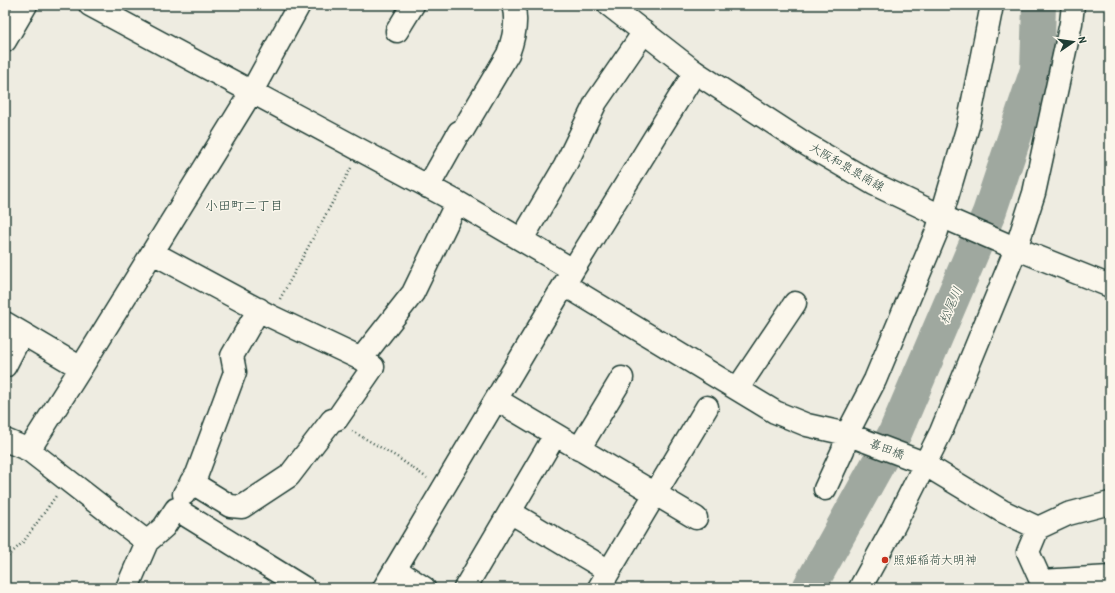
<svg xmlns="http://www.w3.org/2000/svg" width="1115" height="593" font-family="'Patrick Hand','Klee One',sans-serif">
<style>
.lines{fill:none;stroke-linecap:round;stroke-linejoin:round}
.river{stroke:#9fa89f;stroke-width:34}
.minor-casing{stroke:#1f3d34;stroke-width:25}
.major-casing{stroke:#1f3d34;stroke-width:25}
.path{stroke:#1f3d34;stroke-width:2.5;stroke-dasharray:1 3;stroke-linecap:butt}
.minor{stroke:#fbf7ec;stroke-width:22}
.major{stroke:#fbf7ec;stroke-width:22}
.poi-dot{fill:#c8321e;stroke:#fbf7ec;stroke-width:1.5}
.labels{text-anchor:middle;stroke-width:3;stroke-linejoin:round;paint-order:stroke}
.street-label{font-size:12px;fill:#1f3d34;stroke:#fbf7ec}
.poi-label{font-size:12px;fill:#1f3d34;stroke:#fbf7ec;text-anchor:start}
.neighbourhood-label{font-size:13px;fill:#1f3d34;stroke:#fbf7ec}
.water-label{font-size:13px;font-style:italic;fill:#455d54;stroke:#fbf7ec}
</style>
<rect width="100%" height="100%" fill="#eeece1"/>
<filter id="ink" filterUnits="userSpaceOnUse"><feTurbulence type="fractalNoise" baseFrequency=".025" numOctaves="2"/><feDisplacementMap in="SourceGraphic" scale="8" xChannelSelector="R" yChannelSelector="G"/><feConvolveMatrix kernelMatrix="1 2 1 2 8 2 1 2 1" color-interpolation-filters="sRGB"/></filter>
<g filter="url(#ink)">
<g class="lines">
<!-- river -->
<path class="river" d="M809 588 895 433 989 213 1037 70 1039 5"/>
<defs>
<path id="minor" d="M90 5 457 202 573 270
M397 31 413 5
M5 41 26 5
M428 187 459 132 463 130 508 54C514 38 518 21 513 5
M522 239 565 166 596 102 644 32
M153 253 270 316 361 359 373 367 337 419 332 420 289 476 242 507 230 506 191 482
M565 285 775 412 807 425 847 434 921 462 1002 511 1038 528 1068 514 1110 503
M5 323 22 333
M361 359 413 293 457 202
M5 366 22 333 81 368 252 91 299 5
M738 388 795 303
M497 400 696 518
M5 440 29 450 147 542 164 527 176 509 304 588
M579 449 622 378
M29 450 81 368
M825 489 843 450 847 434 875 380 937 231 968 126 992 5
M184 494 197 474 235 372 232 356 259 309
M510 512 609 571
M1038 528 1028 552 1041 581 1110 577
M395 569 424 588
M127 588 147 542
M384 588 573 270 695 72
M465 588 555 435
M599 588 707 407
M860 588 894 526 941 432 1016 249 1034 193 1071 23 1073 5"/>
<path id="major" d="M609 5 695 72 804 143 874 184 941 216 1010 246 1110 286"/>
</defs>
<!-- minor casing -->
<use href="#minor" class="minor-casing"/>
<!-- major casing -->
<use href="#major" class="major-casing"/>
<!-- path -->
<path class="path" d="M280 299 351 168
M352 431 397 457 427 478
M5 559 24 541 56 496"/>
<!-- minor -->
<use href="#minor" class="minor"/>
<!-- major -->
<use href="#major" class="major"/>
</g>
</g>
<!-- markers -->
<circle class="poi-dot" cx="885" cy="560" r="4"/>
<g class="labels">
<!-- street labels -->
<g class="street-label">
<text transform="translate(847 167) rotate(30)" y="4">大阪和泉泉南線</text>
<text transform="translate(887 449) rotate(21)" y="4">喜田橋</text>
</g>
<!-- poi labels -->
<g class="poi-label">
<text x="893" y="564">照姫稲荷大明神</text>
</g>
<!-- neighbourhood labels -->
<g class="neighbourhood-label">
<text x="244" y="210">小田町二丁目</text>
</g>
<!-- water labels -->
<g class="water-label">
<text transform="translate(950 305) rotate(-67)" y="5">松尾川</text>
</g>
</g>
<!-- margin -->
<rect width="1115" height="593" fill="none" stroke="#fbf7ec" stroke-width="20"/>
<rect x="10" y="10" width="1095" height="573" fill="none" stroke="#1f3d34" stroke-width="1.5" filter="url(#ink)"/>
<!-- north arrow -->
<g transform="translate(1073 42) rotate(77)" stroke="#fbf7ec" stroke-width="3" paint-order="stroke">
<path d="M0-3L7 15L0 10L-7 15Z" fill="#1f3d34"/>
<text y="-6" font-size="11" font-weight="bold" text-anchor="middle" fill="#1f3d34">N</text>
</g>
</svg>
